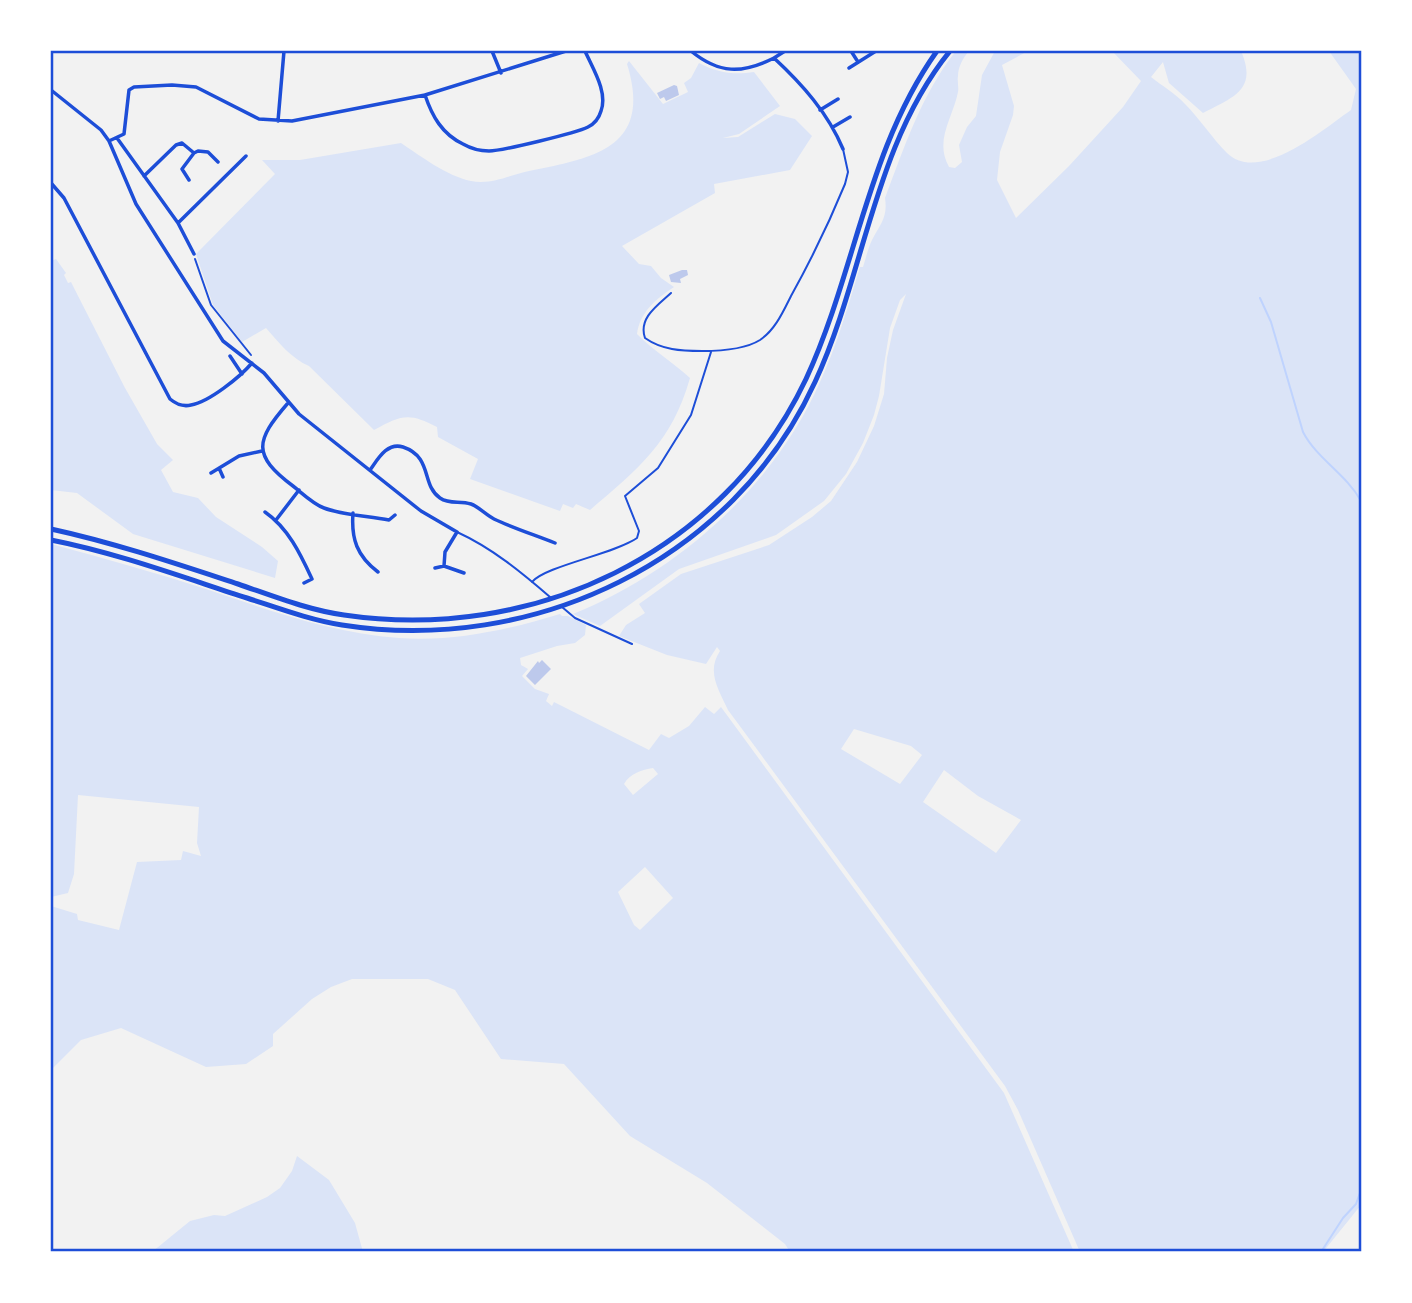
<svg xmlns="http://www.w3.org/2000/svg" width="1412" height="1303" font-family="Lato,sans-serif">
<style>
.green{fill:#dbe4f7;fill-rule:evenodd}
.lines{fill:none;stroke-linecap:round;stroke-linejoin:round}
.stream{stroke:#bfd3fe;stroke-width:2}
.building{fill:#bdc9ec}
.path{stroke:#1d4ed8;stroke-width:2}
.service{stroke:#1d4ed8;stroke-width:2}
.minor{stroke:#1d4ed8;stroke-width:3.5}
.primary{stroke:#1d4ed8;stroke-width:5}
.neatline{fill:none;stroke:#1d4ed8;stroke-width:2.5}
</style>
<rect width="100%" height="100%" fill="#f2f2f2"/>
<!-- green -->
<path class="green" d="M956 51H969C963 58 958 67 958 76 957 81 959 87 958 92 953 118 934 140 949 167L955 168 962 162 959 145 967 127 976 116 982 75 995 51H1028L1002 65 1014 106 1013 115 1000 152 997 180 1016 218 1069 166 1123 107 1141 81 1112 51H1241C1258 90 1233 97 1203 113L1169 83 1163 62 1151 77C1162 86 1175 93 1185 104 1200 119 1212 138 1227 153 1259 185 1325 128 1351 110L1356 89 1329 51H1361V1205L1323 1252H1080L1018 1110 1005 1086 728 710C719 690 706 672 720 651L717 647 706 664 667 655 619 636 626 625 645 613 639 604 681 574 769 545 812 517 831 501 857 462 874 426 884 394 887 358 893 330 906 294 900 300 890 328 879 396 874 415 863 443 846 474 824 501 776 535 679 569 600 626 573 614C677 572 774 487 820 382 837 345 848 306 860 267H863C866 258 868 248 872 240 880 224 888 218 885 198 904 148 922 93 956 51ZM854 729 911 746 922 755 900 784 841 749ZM944 770 978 796 1021 820 996 853 923 802Z
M629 61 663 104 688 92 684 83 691 78 699 63C718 73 734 75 754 72L780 106 739 134 723 138 738 137 775 114 795 119 812 136 790 170 714 184 715 193 622 246 639 264 651 266 661 278 674 287C656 299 640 312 637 334 651 349 674 363 690 378 672 442 639 468 590 510L576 504 573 508 563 504 560 511 470 479 478 459 438 437 437 427C409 412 401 415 374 430L309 366C292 359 278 342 266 328L242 342 213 305 196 254 275 174 262 160H300L401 143C422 157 447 176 471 181 492 185 509 175 529 171 594 158 653 148 627 64Z
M56 259 66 273 64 275 68 283 71 282 75 290 125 388 157 444 173 460 161 470 173 492 198 498 216 517 262 547 278 561 275 578 133 534 77 493 51 490V261Z
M51 544C104 558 156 573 209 590 271 611 332 633 399 638 453 642 508 630 560 614L562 616H568L586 625 585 635 575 643 557 646 520 658 521 665 528 669 522 676 535 689 549 694 546 701 552 706 554 702 649 750 661 734 669 738 689 726 705 707 714 714 721 707 1004 1093 1074 1252H790L785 1244 707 1183 630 1136 564 1064 501 1059 455 990 428 979H352L331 987 312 999 273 1034V1046L246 1064 206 1067 121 1028 81 1040 51 1070V906L77 914 78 920 119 930 137 862 181 860 183 851 201 856 197 843 199 807 78 795 74 874 68 893 51 897ZM653 768 658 774 633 795 624 784C630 773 642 770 653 768ZM645 867 673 898 640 930 634 925 618 892Z
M297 1156 329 1180 355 1223 363 1252H152L190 1221 214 1215 225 1216 267 1197 280 1188 292 1171Z"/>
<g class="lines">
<!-- stream -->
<path class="stream" d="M1260 298 1271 322 1303 432C1317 459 1346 474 1361 501
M1321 1252 1343 1218 1356 1204 1361 1190"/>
</g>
<!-- building -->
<path class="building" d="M674 85 677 86 679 95 666 101 664 97 660 99 657 93Z
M682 270H687L688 275 680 279 681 283 671 282 669 275Z
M542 660 551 669 535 685 526 676 538 661 539 663Z"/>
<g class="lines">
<!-- path -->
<path class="path" d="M195 259 211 305 251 355"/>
<!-- service -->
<path class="service" d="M671 293C658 305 638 318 645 338 662 350 681 351 702 351 720 351 744 350 760 340 775 330 783 312 791 296 811 260 829 223 845 184L848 172 843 149
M457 532C492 548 521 572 550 597
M532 582C545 566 614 554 637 538L639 531 625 496 658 468 691 415 711 352
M562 607 575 618 632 644"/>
<!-- minor -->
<path class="minor" d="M492 51 501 73
M691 51C719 74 742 74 774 58 802 84 828 113 843 149
M851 51 858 62
M774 58 785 51
M849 68 876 51
M51 90 101 130 109 141 136 204 223 341 264 373 299 414 421 511 457 532 445 552 444 566
M425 95C432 116 442 134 463 144 470 148 480 151 489 151 502 151 576 133 588 127 594 124 599 118 601 111 608 92 593 69 585 51
M820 110 838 99
M278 121 284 51
M833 127 850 117
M117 138 178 223 194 254
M109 141 124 134 129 90 134 87 172 85 196 87 259 119 292 121 425 95 566 51
M194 153 198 151 208 152 218 162
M144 176 176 145 182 143 194 153 182 169 189 180
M51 183 64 198 170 399C176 404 183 407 191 405 209 402 240 377 252 363
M178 223 246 156
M230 356 242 374
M288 403C255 441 252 455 293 486 302 493 313 504 324 508 342 515 369 516 389 520L395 515
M219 468 223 477
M370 470C378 459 387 442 403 447 433 457 421 485 440 498 450 505 460 500 471 504 479 507 486 515 494 519 513 528 535 535 555 543
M211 473 239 456 262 451
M265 512C288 528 300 553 312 579L304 583
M353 513C351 539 357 556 378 572
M276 520 299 490
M435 568 444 566 464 573"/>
<!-- primary -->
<path class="primary" d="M51 529C115 543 177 564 238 584 273 596 308 610 344 615 532 643 723 554 806 379 856 271 867 149 937 51
M51 540C117 553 182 577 247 598 278 608 310 620 342 625 533 655 733 561 815 382 865 274 873 146 950 51"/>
</g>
<!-- border -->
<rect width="1412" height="1303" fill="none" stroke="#ffffff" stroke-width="105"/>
<rect x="52" y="52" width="1308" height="1198" class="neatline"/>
</svg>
